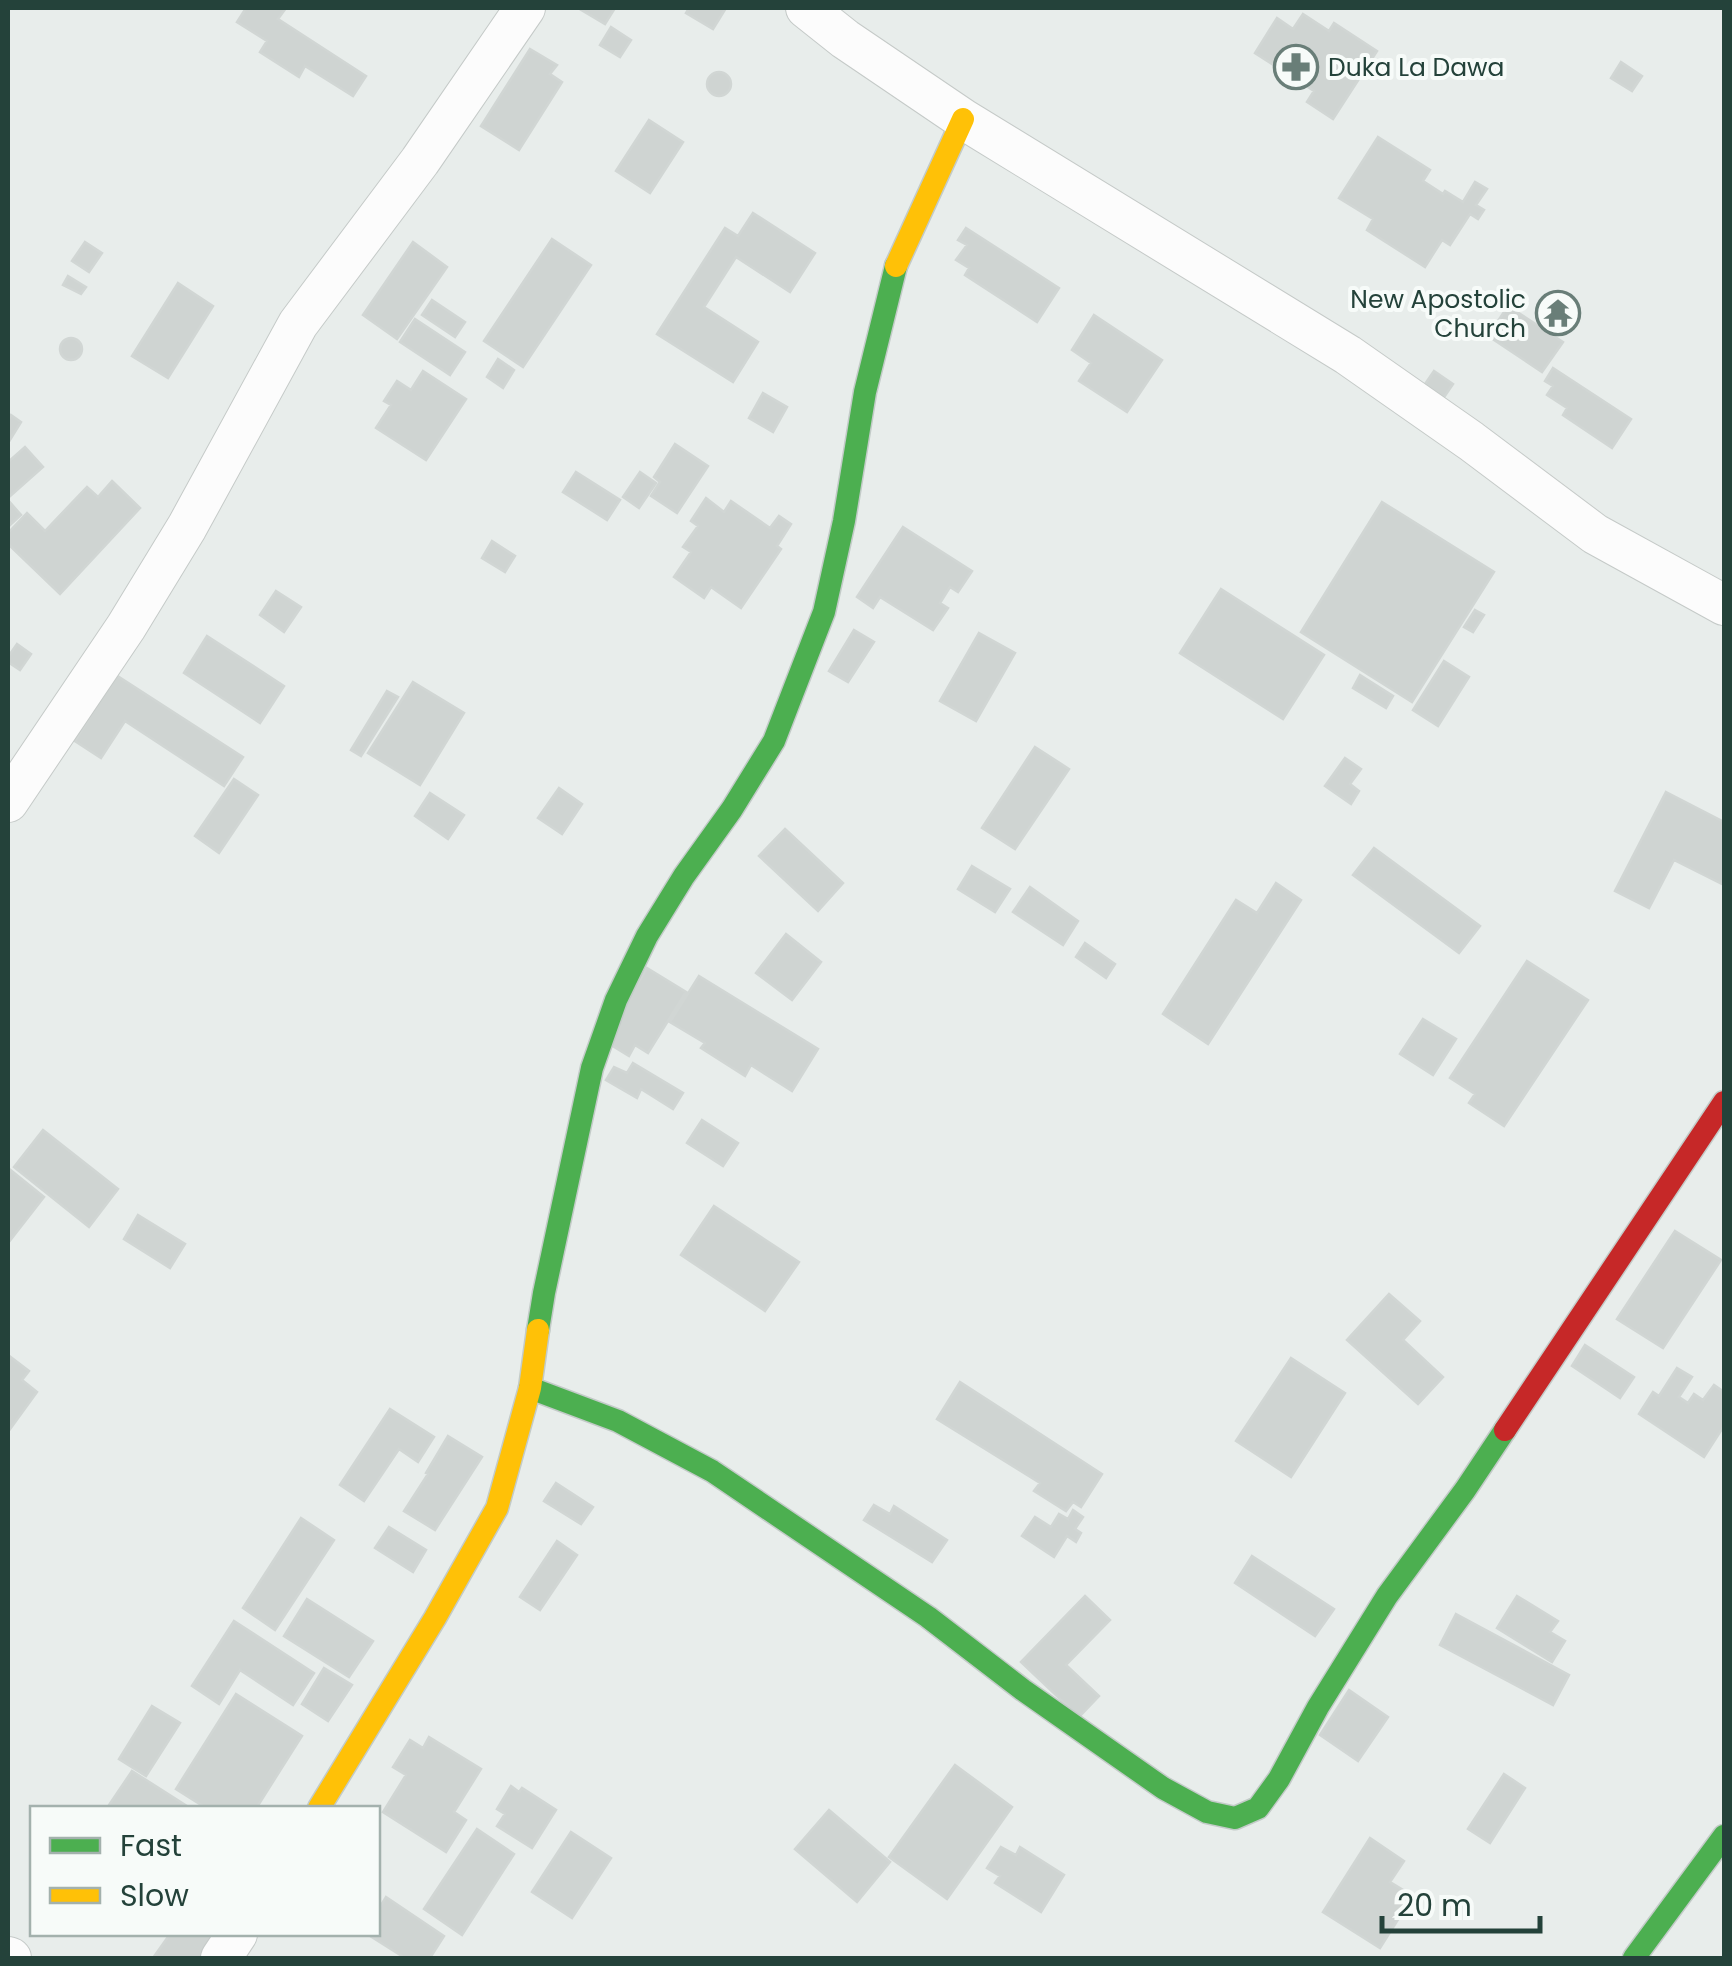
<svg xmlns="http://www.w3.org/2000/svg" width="1732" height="1966" font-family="Poppins,sans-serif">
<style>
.building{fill:#cfd4d2;stroke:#d1d6d4;stroke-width:2.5}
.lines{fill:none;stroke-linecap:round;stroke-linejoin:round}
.street-casing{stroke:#c5cac8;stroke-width:42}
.fast-casing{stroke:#c3cbc8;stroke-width:25}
.slow-casing{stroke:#c3cbc8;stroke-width:25}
.jam-casing{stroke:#c3cbc8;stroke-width:25}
.street{stroke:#fcfcfc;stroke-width:40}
.fast{stroke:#4caf50;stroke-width:22}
.slow{stroke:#ffc107;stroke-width:22}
.jam{stroke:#c62828;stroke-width:22}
.labels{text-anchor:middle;stroke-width:8;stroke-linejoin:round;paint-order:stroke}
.poi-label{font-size:25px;fill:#24423a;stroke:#f7fbf9;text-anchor:start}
</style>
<rect width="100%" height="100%" fill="#e8edeb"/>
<!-- building -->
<path class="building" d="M246 8H286L278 19 366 76 353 96 305 66 299 77 260 52 267 41 237 22Z
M578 8H615L605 24Z
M689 8H726L713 29 686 13Z
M1303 14 1329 31 1334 23 1377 51 1333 119 1307 102 1314 91 1255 53 1277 18 1293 29Z
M611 27 631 40 620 57 600 45Z
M530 49 557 65 550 74 562 82 519 150 481 126Z
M1621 62 1642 76 1632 91 1611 78Z
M707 84a12 12 0 1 1 24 0a12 12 0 1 1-24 0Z
M649 120 683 142 650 193 616 171Z
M1378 137 1430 170 1423 181 1443 194 1445 191 1463 202 1475 182 1487 189 1476 205 1484 210 1478 219 1470 214 1450 245 1442 240 1425 267 1367 230 1373 219 1339 198Z
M753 213 815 253 790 292 736 257 704 307 758 342 733 382 657 334 725 228 738 236Z
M966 228 1059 288 1037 322 965 275 969 268 956 260 967 245 958 240Z
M552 239 591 265 523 367 484 341Z
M85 242 102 253 89 272 72 261Z
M413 242 447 267 397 339 363 315Z
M68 276 86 287 81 294 63 285Z
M178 283 213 306 168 378 132 356Z
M432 300 465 322 455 337 422 315Z
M1508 306 1563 342 1542 372 1488 336Z
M1094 315 1162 360 1127 412 1079 381 1091 363 1072 350Z
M415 319 465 352 450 375 400 342Z
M60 349a11 11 0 1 1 22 0a11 11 0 1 1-22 0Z
M498 359 514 370 503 388 487 377Z
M1553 368 1631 419 1612 448 1563 415 1567 408 1547 395 1553 386 1545 381Z
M423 371 466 399 426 460 376 428 391 405 384 401 397 381 411 390Z
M1434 371 1453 384 1440 403 1421 390Z
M763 393 787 407 773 432 749 418Z
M11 415 21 422 8 443V420Z
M675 444 708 466 677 513 651 496 660 482 654 477Z
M25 447 43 467 8 498V462Z
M576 472 620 500 607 520 563 492Z
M640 472 656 483 639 508 623 497Z
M112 481 140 508 60 594 8 544V533L27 513 45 531 87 487 98 497Z
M706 498 724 512 731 501 770 528 779 516 791 524 777 546 781 549 741 608 711 587 704 598 674 577 691 552 683 547 698 526 691 521Z
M8 500 21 515 8 527Z
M1382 502 1494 572 1412 702 1301 632Z
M903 527 972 571 958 592 950 587 940 603 948 608 933 630 880 597 873 608 857 597Z
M492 541 515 556 505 572 482 558Z
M1221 589 1324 655 1283 719 1180 653Z
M276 591 301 607 284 632 260 615Z
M1475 610 1484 615 1473 632 1464 627Z
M854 630 874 642 848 682 829 671Z
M979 633 1015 653 976 721 940 701Z
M207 636 284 686 260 723 184 673Z
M17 644 31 654 20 670 8 662V657Z
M1444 661 1469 677 1438 726 1413 710Z
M116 675 243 757 224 786 125 721 101 758 75 741Z
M1360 675 1393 696 1386 708 1353 688Z
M413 682 464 713 420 785 368 753Z
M387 691 398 697 361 756 351 750Z
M1035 747 1069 769 1015 849 982 828Z
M1345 758 1361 769 1350 784 1359 791 1351 804 1325 786Z
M234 779 258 795 219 853 195 836Z
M559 788 582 804 562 834 538 818Z
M1666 792 1724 822V885L1674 860 1649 908 1615 891Z
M430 793 464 815 448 839 415 816Z
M785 829 843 883 818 911 759 856Z
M1374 848 1480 926 1459 953 1353 875Z
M972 866 1010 889 995 912 958 889Z
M1276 883 1301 900 1208 1044 1163 1014 1236 900 1257 913Z
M1030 887 1078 921 1063 945 1013 912Z
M786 934 821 962 792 1000 756 973Z
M1085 943 1115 964 1106 978 1076 957Z
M1527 961 1588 1000 1504 1126 1469 1103 1475 1094 1450 1078Z
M647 968 686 992 648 1053 635 1045 629 1056 603 1040Z
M699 976 818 1049 792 1091 751 1065 745 1076 701 1048 705 1043 670 1022Z
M1423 1019 1456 1039 1433 1075 1400 1054Z
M633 1063 683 1093 673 1109 641 1089 637 1098 606 1080 614 1067 627 1073Z
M702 1120 738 1143 723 1166 687 1143Z
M43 1130 118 1189 89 1227 14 1167Z
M8 1168 44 1197 8 1243Z
M714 1206 799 1262 765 1311 681 1255Z
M138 1215 185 1244 170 1268 124 1239Z
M1675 1231 1721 1260 1663 1348 1617 1319Z
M1389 1294 1420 1321 1403 1340 1443 1377 1418 1404 1347 1340Z
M1585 1345 1634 1377 1620 1398 1572 1366Z
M8 1355 29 1371 22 1380 37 1392 8 1432Z
M1291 1358 1345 1393 1291 1477 1236 1441Z
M1677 1368 1692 1377 1679 1397 1688 1403 1694 1394 1703 1400 1714 1385 1724 1392V1426L1704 1457 1639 1414 1653 1392 1659 1396Z
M960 1382 1102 1474 1081 1507 1073 1502 1066 1511 1034 1491 1040 1483 937 1419Z
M390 1409 434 1437 418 1462 399 1449 364 1501 340 1485Z
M448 1436 482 1457 435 1530 404 1511 428 1474 426 1473Z
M556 1483 593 1507 581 1524 544 1501Z
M874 1505 890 1514 894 1506 947 1540 932 1562 864 1520Z
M1073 1510 1083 1517 1075 1529 1081 1533 1076 1542 1067 1536 1054 1557 1022 1536 1035 1517 1051 1527 1059 1514 1068 1519Z
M301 1518 334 1540 275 1630 243 1608Z
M389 1527 426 1550 413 1572 375 1548Z
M557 1541 577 1555 540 1610 520 1597Z
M1252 1556 1334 1609 1315 1636 1235 1583Z
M1085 1596 1110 1620 1066 1665 1099 1696 1079 1717 1021 1662Z
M1517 1596 1558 1621 1550 1632 1565 1641 1552 1662 1497 1628Z
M307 1599 373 1641 349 1677 284 1636Z
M1456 1614 1569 1675 1553 1705 1440 1645Z
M234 1621 314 1673 293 1705 240 1670 219 1704 192 1686Z
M324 1668 352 1685 328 1721 302 1704Z
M1349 1690 1388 1717 1358 1761 1320 1735Z
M236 1694 302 1736 257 1807 259 1808H206L176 1789Z
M152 1706 180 1723 146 1776 119 1759Z
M429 1737 481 1769 454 1812 466 1820 446 1852 383 1812 406 1775 393 1767 410 1740 423 1748Z
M955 1765 1012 1807 947 1899 889 1857Z
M132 1771 190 1808H107Z
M1504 1774 1525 1788 1490 1843 1468 1829Z
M511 1786 519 1792 522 1788 556 1810 532 1848 497 1826 505 1814 497 1809Z
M829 1810 890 1862 857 1902 795 1849Z
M477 1829 514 1854 462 1935 424 1909Z
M571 1832 611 1858 572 1918 532 1892Z
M1370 1838 1404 1861 1390 1882 1413 1896 1380 1948 1323 1912Z
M1001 1847 1016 1855 1020 1847 1064 1875 1041 1912 995 1883 1000 1876 987 1868Z
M386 1897 444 1936 430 1958H405L367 1934H378V1910Z
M170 1934H219L203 1958H153Z"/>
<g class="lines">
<defs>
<path id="street" d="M806 8 845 39 963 119 1348 355 1471 441 1595 534 1724 605
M8 802 126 627 187 527 298 324 420 161 525 8
M8 1957 11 1958
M221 1958 237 1934"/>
<path id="fast" d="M538 1330 544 1293 592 1068 616 1000 647 936 684 876 732 809 774 741 824 612 844 521 865 392 896 266
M530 1388 618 1421 712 1471 928 1617 1023 1690 1163 1788 1207 1812 1235 1818 1258 1808 1279 1779 1318 1707 1387 1596 1465 1490 1505 1430
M1634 1958 1724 1836"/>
<path id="slow" d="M896 266 963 119
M319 1808 435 1618 497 1508 530 1388 538 1330"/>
<path id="jam" d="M1505 1430 1724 1102"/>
</defs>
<!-- street casing -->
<use href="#street" class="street-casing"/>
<!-- fast casing -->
<use href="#fast" class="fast-casing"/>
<!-- slow casing -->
<use href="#slow" class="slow-casing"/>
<!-- jam casing -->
<use href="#jam" class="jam-casing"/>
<!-- street -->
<use href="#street" class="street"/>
<!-- fast -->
<use href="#fast" class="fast"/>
<!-- slow -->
<use href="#slow" class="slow"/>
<!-- jam -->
<use href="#jam" class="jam"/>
</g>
<!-- icons -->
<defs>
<symbol id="pharmacy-ring" viewBox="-11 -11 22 22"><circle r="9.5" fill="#f7fbf9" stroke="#697e78" stroke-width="1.5"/><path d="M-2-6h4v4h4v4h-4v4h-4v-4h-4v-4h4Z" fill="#697e78"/></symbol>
<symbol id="temple-ring" viewBox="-11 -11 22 22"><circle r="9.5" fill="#f7fbf9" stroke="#697e78" stroke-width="1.5"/><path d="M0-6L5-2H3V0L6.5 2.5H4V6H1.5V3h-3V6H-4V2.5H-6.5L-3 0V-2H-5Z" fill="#697e78"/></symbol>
</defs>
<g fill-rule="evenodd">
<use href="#pharmacy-ring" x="1271" y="42" width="50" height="50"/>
<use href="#temple-ring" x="1533" y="288" width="50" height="50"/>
</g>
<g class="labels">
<!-- poi labels -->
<g class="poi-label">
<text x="1328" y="76">Duka La Dawa</text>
<text x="1526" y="308" text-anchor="end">New Apostolic<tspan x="1526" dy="29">Church</tspan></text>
</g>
</g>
<!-- border -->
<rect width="1732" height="1966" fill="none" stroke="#24423a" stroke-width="20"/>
<!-- legend -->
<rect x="30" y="1806" width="350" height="130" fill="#f7fbf9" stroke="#a3b1ad" stroke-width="2.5"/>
<rect x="50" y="1838" width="50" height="15" fill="#4caf50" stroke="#a3b1ad" stroke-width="2.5"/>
<text x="120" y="1856" font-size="30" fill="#24423a">Fast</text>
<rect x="50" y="1888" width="50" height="15" fill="#ffc107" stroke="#a3b1ad" stroke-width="2.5"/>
<text x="120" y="1906" font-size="30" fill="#24423a">Slow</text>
<!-- scale -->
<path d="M1382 1916v15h158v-15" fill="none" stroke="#24423a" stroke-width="5"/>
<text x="1397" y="1916" font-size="30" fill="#24423a" stroke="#f7fbf9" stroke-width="8" paint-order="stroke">20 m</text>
</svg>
